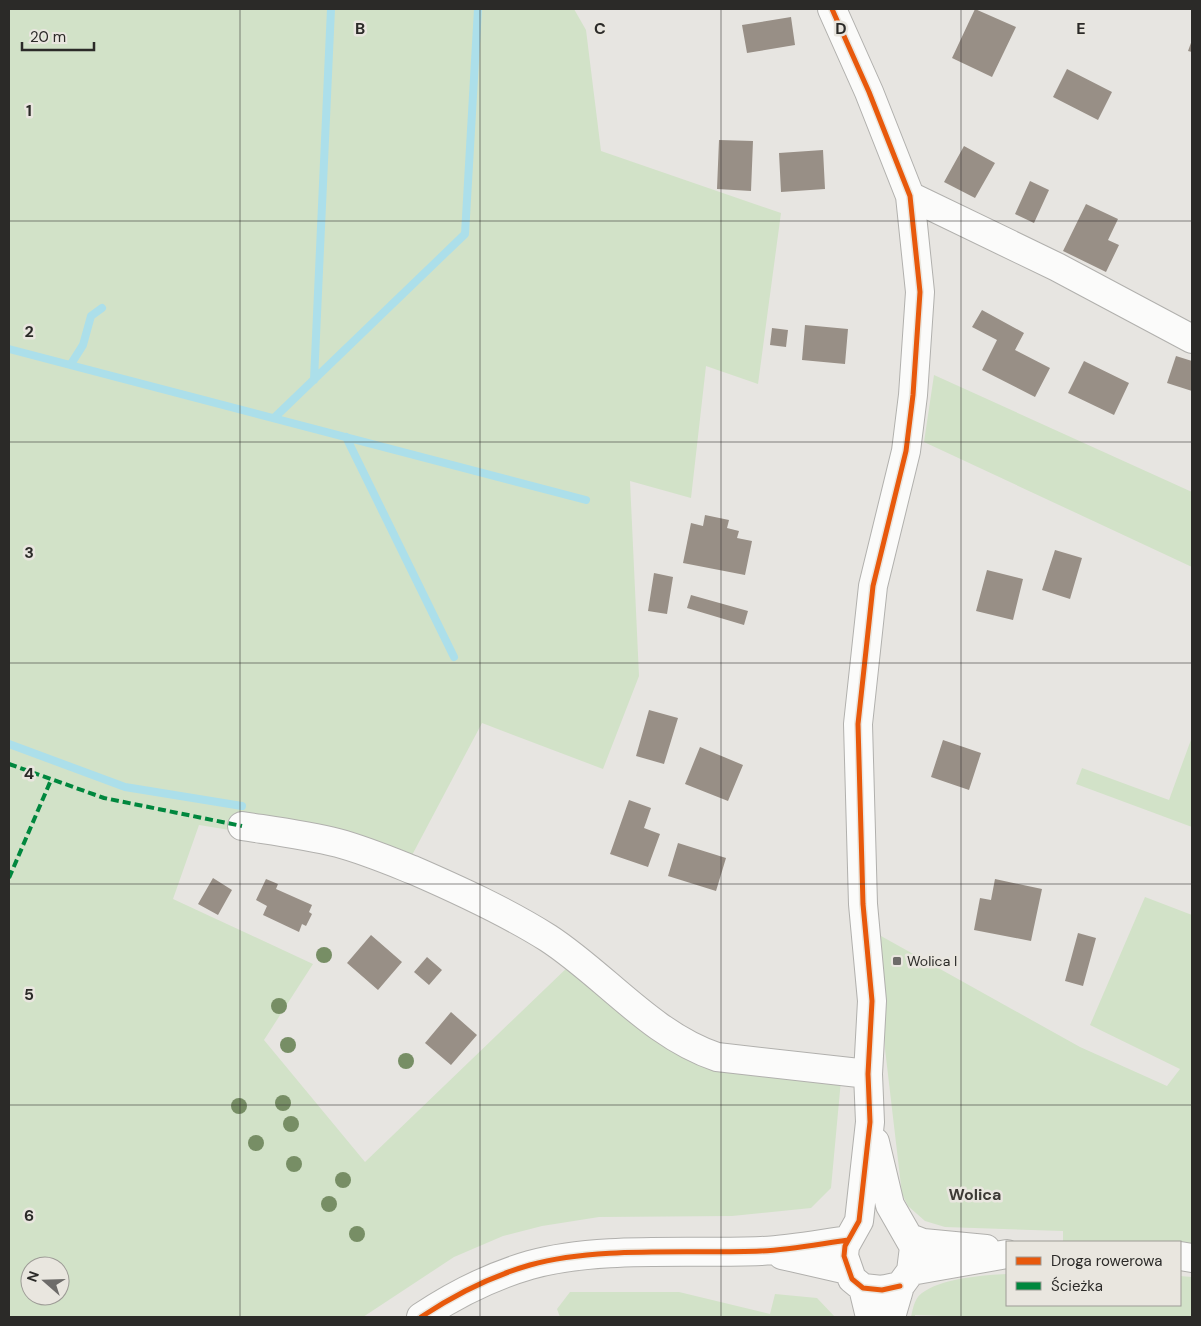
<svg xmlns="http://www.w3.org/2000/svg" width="1201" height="1326" font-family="'DM Sans',sans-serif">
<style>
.green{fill:#d2e2c8;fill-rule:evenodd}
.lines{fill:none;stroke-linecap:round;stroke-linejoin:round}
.stream{stroke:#acdfea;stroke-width:8}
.building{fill:#988f86}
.minor-casing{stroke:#b1b0ad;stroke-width:30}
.minor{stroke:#fbfbfa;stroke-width:28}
.quiet{stroke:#00873e;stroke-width:4;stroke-dasharray:8 4;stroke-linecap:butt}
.cycleway-casing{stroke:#e9e6df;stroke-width:8}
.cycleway{stroke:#e8590c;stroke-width:5}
.tree{fill:#778e65}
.grid{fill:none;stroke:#2b2a28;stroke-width:1;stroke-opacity:0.55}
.poi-dot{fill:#6d6b69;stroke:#e9e6df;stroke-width:2}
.labels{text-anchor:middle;stroke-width:5;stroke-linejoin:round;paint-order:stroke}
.poi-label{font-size:14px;fill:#2b2a28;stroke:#e9e6df;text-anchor:start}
.quarter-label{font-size:16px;font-weight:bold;fill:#3d3a35;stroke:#e9e6df}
.grid-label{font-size:16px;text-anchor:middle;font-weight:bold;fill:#2b2a28;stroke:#e9e6df;stroke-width:5;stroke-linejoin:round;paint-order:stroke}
</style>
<rect width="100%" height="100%" fill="#e7e5e1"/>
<!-- green -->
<path class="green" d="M9 9H574L586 30 601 151 781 213 758 384 706 366 691 498 630 481 639 676 603 769 482 723 410 859 199 825 173 899 313 964 264 1040 365 1162 572 963 655 1031 841 1080 831 1188 811 1208 732 1216 599 1217 542 1226 503 1236 454 1257 363 1317H9ZM30 1266H60V1296H30Z
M934 375 1192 492V567L924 442Z
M1192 737V827L1076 784 1082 768 1169 800Z
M1145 897 1192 915V1251L1180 1249V1242L1063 1241V1231L945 1227 925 1221 908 1206 902 1194 885 1049 881 936 1080 1047 1167 1086 1180 1069 1090 1025Z
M1007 1274V1305H1180V1276L1192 1277V1317H970L915 1315V1317H911C913 1307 915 1296 925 1291 945 1278 984 1275 1007 1274Z
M570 1292H679L770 1314 775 1294 817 1298 835 1317H560L557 1309Z"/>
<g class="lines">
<!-- stream -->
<path class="stream" d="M9 349 586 500
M71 364 83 345 91 316 102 308
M314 380 331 9
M274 418 465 234 478 9
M346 437 454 657
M9 744 125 787 242 806"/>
</g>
<!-- building -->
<path class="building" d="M975 9 1016 27 992 77 952 58Z
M791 17 795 45 747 53 742 25Z
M1192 40V52L1188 51Z
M1067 69 1112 92 1098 120 1053 97Z
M719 140 753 141 751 191 717 189Z
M964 146 995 163 975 198 944 182Z
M823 150 825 189 781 192 779 153Z
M1030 181 1049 190 1034 223 1015 214Z
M1086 204 1118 219 1108 240 1119 245 1106 272 1063 251Z
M982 310 1024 333 1015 350 1050 368 1035 397 982 370 997 340 972 327Z
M805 325 848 329 845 364 802 360Z
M772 328 788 330 786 347 770 345Z
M1176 356 1192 361V391L1167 383Z
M1084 361 1129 383 1114 415 1068 393Z
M705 515 729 520 727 528 739 531 737 538 752 541 745 575 683 563 691 523 703 526Z
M1055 550 1082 558 1070 599 1042 590Z
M987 570 1023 579 1013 620 976 611Z
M654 573 673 577 667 614 648 611Z
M691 595 748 611 744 625 687 608Z
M649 710 678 718 664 764 636 756Z
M943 740 981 753 969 790 931 777Z
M700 747 743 765 728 801 685 784Z
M629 800 651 808 644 828 660 834 648 867 610 854Z
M678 843 726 858 716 891 668 876Z
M213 878 232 890 218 915 198 904Z
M266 879 278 884 276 889 312 905 309 912 312 914 306 926 302 924 299 932 263 915 267 906 256 900Z
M995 879 1042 889 1031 941 974 930 980 898 991 900Z
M1078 933 1096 938 1083 986 1065 981Z
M371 935 402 962 378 990 347 963Z
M427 957 442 970 429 985 414 972Z
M451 1012 477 1035 451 1065 425 1043Z"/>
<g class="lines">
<defs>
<path id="minor" d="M832 9 869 92 910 196 920 292 913 395 906 451 873 586 858 724 863 904 872 1001 868 1074 870 1122 859 1221 845 1246 844 1256 852 1279 863 1288 882 1290 900 1286
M910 196 1057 267 1192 339
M242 826C274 831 306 835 338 843 364 850 388 860 413 870 459 890 505 911 548 938 605 975 651 1035 717 1057L868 1074
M875 1142 890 1205 914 1247 911 1271 900 1286 891 1317
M910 1238 923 1243 986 1249
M782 1255 848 1270
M1180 1256 1192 1258
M911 1271 1007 1254
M863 1288 870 1317
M421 1317C454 1295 492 1276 530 1265 598 1246 690 1254 761 1251 790 1250 819 1244 848 1240"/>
</defs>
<!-- minor casing -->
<use href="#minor" class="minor-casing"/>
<!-- minor -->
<use href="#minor" class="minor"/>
<!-- quiet -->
<path class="quiet" d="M9 764 104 798 242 826
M9 878 51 780"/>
<defs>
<path id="cycleway" d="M832 9 869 92 910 196 920 292 913 395 906 451 873 586 858 724 863 904 872 1001 868 1074 870 1122 859 1221 845 1246 844 1256 852 1279 863 1288 882 1290 900 1286
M421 1317C454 1295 492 1276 530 1265 598 1246 690 1254 761 1251 790 1250 819 1244 848 1240"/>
</defs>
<!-- cycleway casing -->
<use href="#cycleway" class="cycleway-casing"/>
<!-- cycleway -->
<use href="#cycleway" class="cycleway"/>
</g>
<!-- trees -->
<g class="tree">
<circle cx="324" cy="955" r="8"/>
<circle cx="279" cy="1006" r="8"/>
<circle cx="288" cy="1045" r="8"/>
<circle cx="406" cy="1061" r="8"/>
<circle cx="283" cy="1103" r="8"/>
<circle cx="239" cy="1106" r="8"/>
<circle cx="291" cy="1124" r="8"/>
<circle cx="256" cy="1143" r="8"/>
<circle cx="294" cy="1164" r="8"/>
<circle cx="343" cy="1180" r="8"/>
<circle cx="329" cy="1204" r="8"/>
<circle cx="357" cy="1234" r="8"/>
</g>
<!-- grid -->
<path class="grid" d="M240 9V1317M480 9V1317M721 9V1317M961 9V1317M9 221H1192M9 442H1192M9 663H1192M9 884H1192M9 1105H1192"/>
<!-- markers -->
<rect class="poi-dot" x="892" y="956" width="10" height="10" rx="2.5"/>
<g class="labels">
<!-- poi labels -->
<g class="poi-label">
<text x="907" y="966">Wolica I</text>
</g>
<!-- quarter labels -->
<g class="quarter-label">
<text x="975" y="1200">Wolica</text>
</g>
</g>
<g class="grid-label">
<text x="360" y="34">B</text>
<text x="600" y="34">C</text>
<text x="841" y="34">D</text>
<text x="1081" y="34">E</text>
<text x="29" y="116">1</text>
<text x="29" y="337">2</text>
<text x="29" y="558">3</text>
<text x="29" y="779">4</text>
<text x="29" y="1000">5</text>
<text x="29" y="1221">6</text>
</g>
<!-- border -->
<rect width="1201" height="1326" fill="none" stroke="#2b2a28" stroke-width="20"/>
<!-- legend -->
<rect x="1006" y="1241" width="175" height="65" fill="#e9e6df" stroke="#9d9b96"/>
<rect x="1016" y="1257" width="25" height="8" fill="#e8590c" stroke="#9d9b96"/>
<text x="1051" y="1266" font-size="15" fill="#2b2a28">Droga rowerowa</text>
<rect x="1016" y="1282" width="25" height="8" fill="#00873e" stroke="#9d9b96"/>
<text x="1051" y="1291" font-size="15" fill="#2b2a28">Ścieżka</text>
<!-- north arrow -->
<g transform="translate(45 1281) rotate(290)"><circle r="24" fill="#e9e6df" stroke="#9d9b96"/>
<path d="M0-4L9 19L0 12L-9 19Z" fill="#6d6b69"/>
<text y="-8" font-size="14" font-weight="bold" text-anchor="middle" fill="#2b2a28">N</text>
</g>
<!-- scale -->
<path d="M22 42v8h72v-8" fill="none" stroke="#2b2a28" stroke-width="2.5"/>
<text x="30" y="42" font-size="15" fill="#2b2a28" stroke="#e9e6df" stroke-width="4" paint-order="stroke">20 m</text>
</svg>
